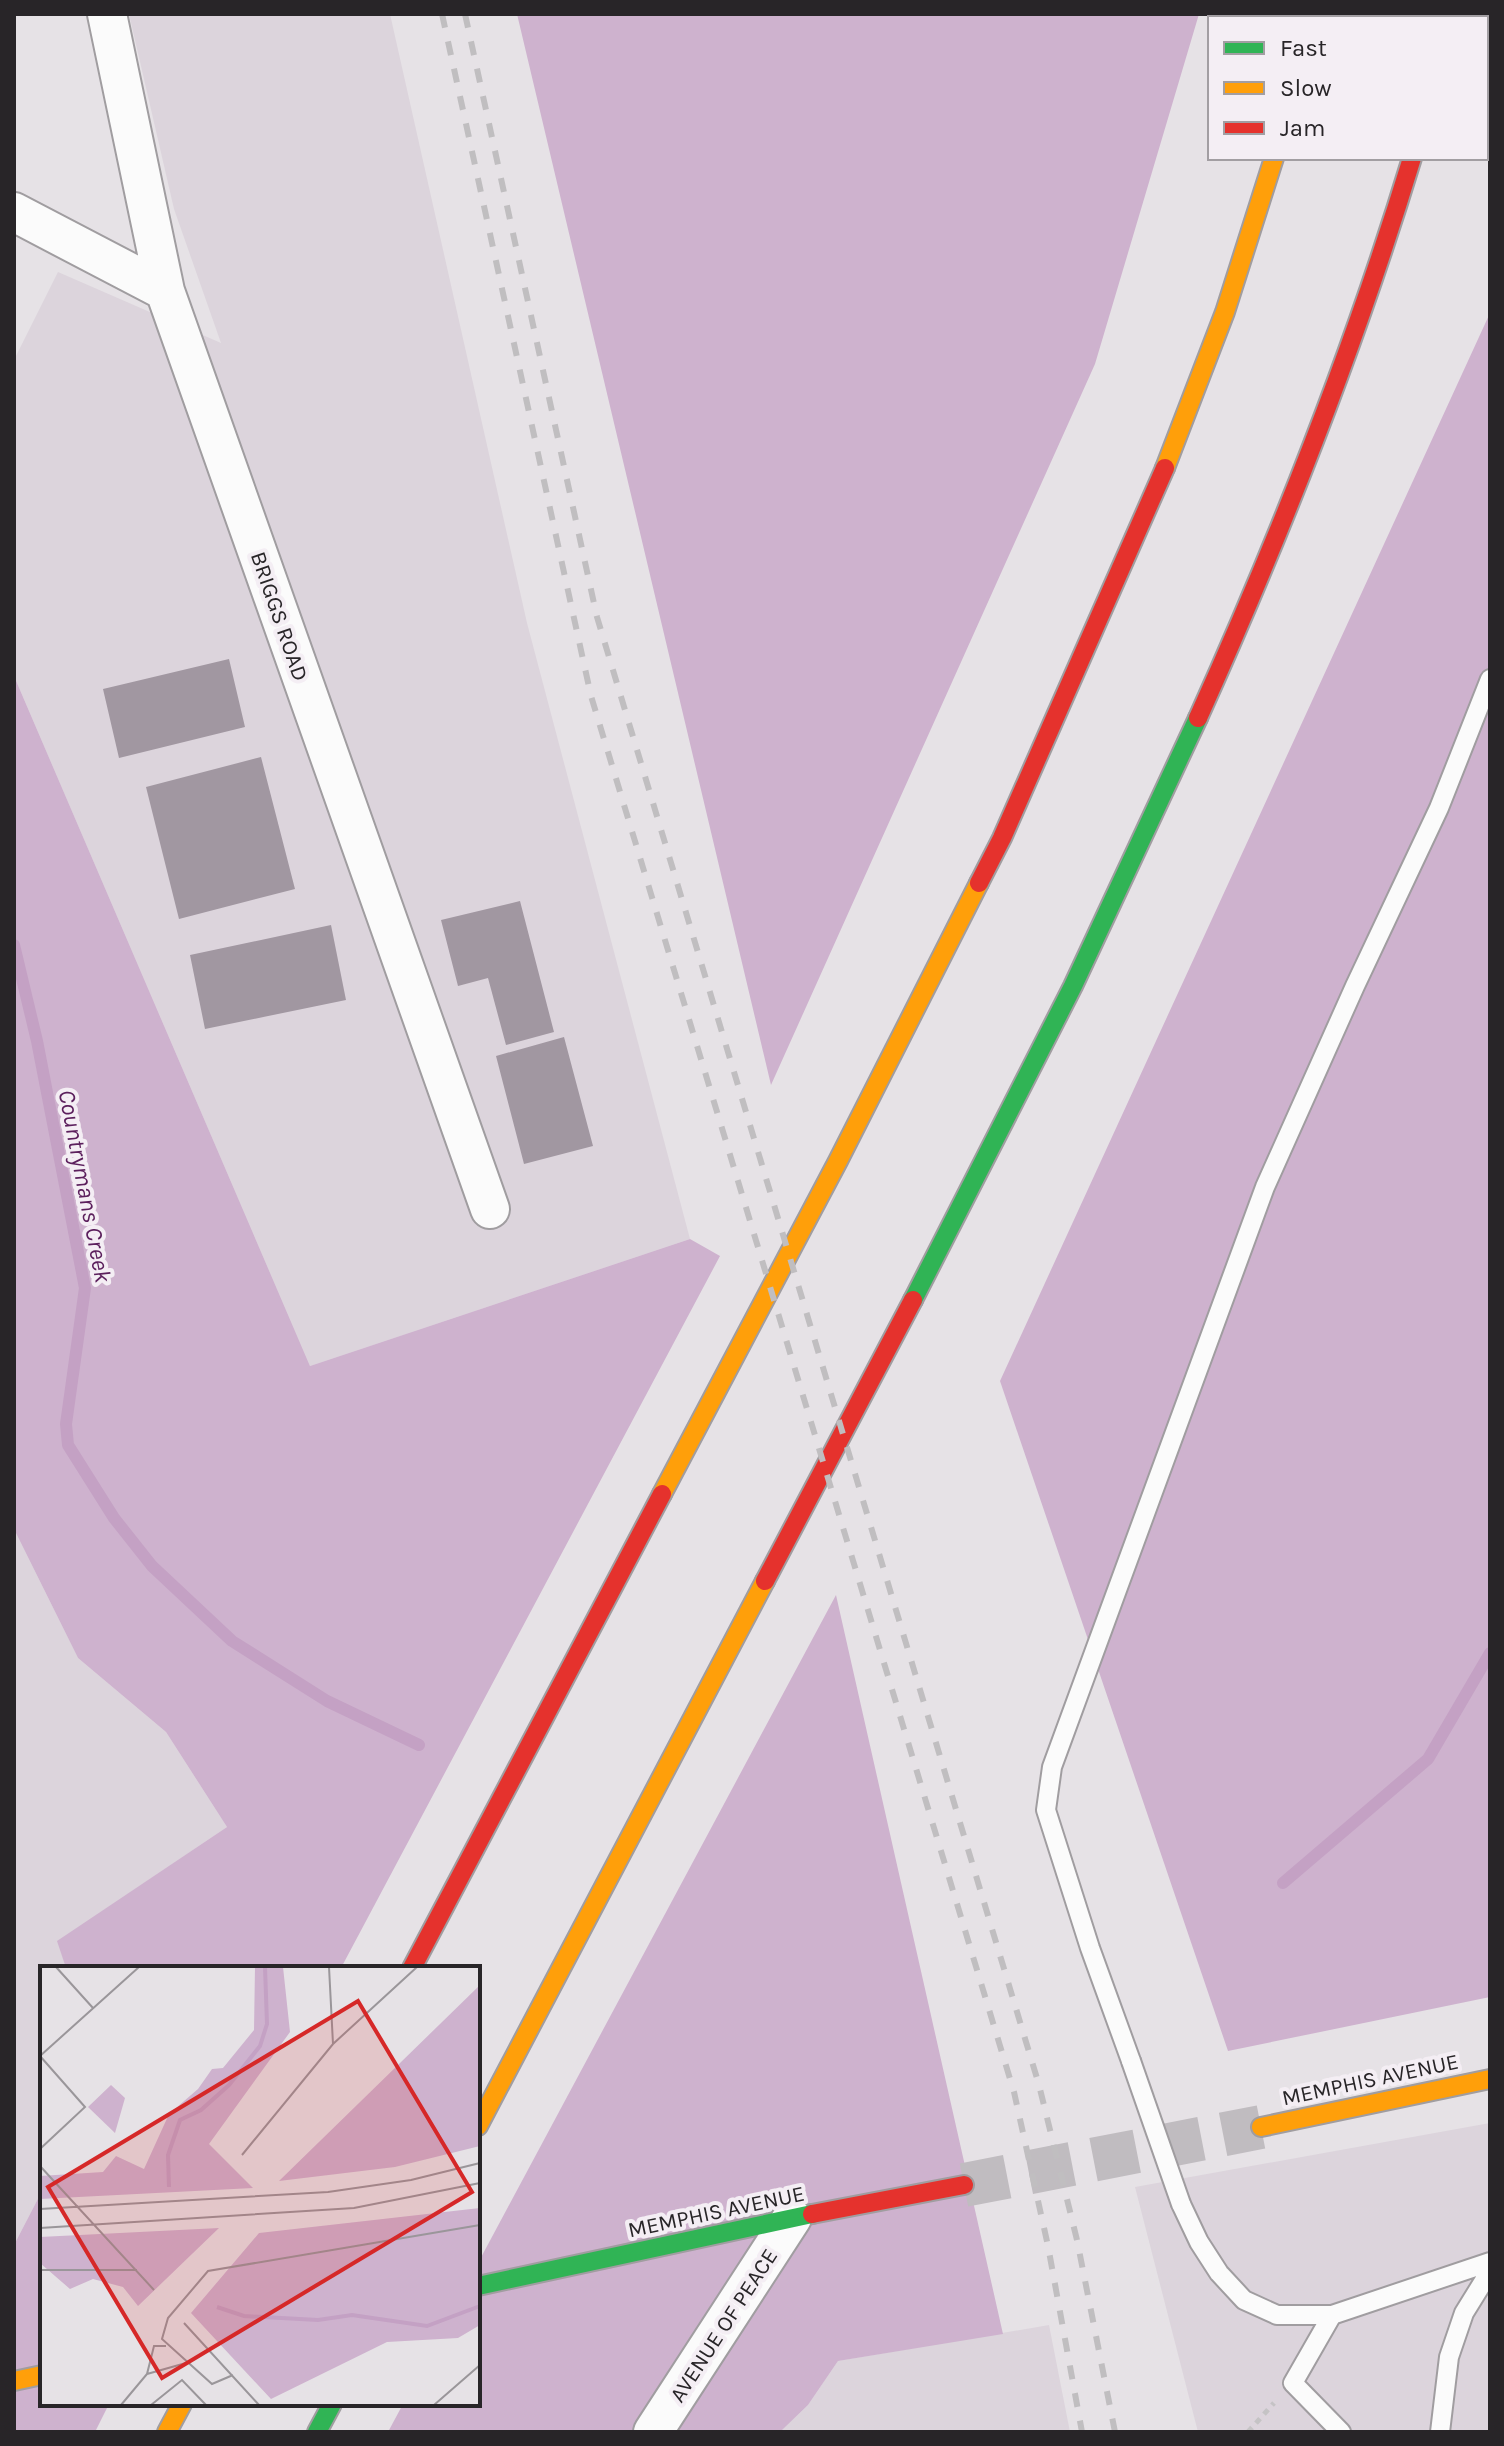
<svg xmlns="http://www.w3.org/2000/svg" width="1504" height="2446" font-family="Karla,sans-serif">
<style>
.built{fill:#dcd4dc}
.forest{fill:#ceb2ce}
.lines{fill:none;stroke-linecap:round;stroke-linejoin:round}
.stream{stroke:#c4a1c4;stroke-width:12}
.building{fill:#a197a1}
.secondary-tunnel{stroke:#c0bcc0;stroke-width:44;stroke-dasharray:44 22;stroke-linecap:butt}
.lane-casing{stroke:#a09da0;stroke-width:22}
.street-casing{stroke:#a09da0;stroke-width:42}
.fast-casing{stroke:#a09da0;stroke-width:22}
.slow-casing{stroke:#a09da0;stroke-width:22}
.jam-casing{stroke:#a09da0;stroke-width:22}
.path{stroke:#c5c3c5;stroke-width:5;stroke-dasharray:6 6;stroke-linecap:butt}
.lane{stroke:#fbfbfb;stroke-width:18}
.street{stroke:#fbfbfb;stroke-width:38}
.fast{stroke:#30b455;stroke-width:18}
.slow{stroke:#ff9f0a;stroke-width:18}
.jam{stroke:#e5322d;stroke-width:18}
.rail{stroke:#c0bec0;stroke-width:6;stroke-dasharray:14 14;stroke-linecap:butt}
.lane-bridge-casing{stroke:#a09da0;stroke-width:22;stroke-linecap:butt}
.lane-bridge{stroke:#fbfbfb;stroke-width:18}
.labels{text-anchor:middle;stroke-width:8;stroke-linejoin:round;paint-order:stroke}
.street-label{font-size:22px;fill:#282528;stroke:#f4eef4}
.water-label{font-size:24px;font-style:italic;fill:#5c205d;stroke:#f4eef4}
.inset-river{fill:none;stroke:#c4a1c4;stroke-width:4}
.inset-road{fill:none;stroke:#9a969a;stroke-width:2}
.view{fill:#d62828;fill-opacity:0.15;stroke:#d62828;stroke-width:4}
.inset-edge{fill:none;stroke:#282528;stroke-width:4}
</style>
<rect width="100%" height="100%" fill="#e6e2e6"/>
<!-- built -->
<path class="built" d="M129 14H390L527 623 690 1239 310 1366 14 676V360L58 272 221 343 174 209Z
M14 1529 78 1658 166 1732 227 1827 58 1941 66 1968H42V2191L14 2245Z
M1490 2123V2432H1198L1135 2187Z
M1049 2325 1070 2432H780L808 2405 838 2361Z"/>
<!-- forest -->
<path class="forest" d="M517 14H1199L1095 364 771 1085Z
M1490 313V1997L1228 2051 1000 1381Z
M14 676 310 1366 690 1239 720 1256 341 1968H66L57 1941 227 1827 166 1732 78 1658 14 1529Z
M836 1595 1003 2334 838 2361 808 2405 780 2432H388L403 2404H478V2263Z
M42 2191V2404H109L95 2432H14V2245Z"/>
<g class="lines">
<!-- stream -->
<path class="stream" d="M14 945 37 1041 85 1288 66 1424 68 1445 114 1518 152 1566 232 1641 327 1701 419 1745
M1283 1883 1428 1759 1490 1653"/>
</g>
<!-- building -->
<path class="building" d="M229 659 245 727 119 758 103 689Z
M261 757 295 889 179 919 146 787Z
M520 901 554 1032 506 1045 488 978 458 986 441 920Z
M331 925 346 1000 205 1029 190 955Z
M564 1037 593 1146 524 1164 496 1056Z"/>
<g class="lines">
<!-- secondary-tunnel -->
<path class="secondary-tunnel" d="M964 2185 1261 2127"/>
<defs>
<path id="lane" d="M1131 2061 1090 1948 1046 1810 1052 1767 1265 1187 1355 986 1439 808 1490 679
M1181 2204 1199 2242 1219 2273 1244 2300 1277 2315H1332L1490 2262
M1332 2315 1293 2383 1341 2432
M1440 2432 1449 2357 1464 2313 1490 2271"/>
<path id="street" d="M107 14 165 291 490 1209
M14 212 165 291
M653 2432 792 2218"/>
<path id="fast" d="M1318 18 1319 14
M913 1300 1073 986 1198 718
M478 2286 812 2214
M317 2432 332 2404"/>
<path id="slow" d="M1454 18 1455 14
M1165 468 1225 312 1274 158
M662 1494 838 1161 979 883
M478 2126 765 1581
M1261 2127 1490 2079
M14 2381 42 2375
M167 2432 182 2404"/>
<path id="jam" d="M1198 718C1280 536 1354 349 1412 158
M979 883 1002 838 1165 468
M765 1581 913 1300
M412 1968 662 1494
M812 2214 964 2185"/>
</defs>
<!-- lane casing -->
<use href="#lane" class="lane-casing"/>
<!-- street casing -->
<use href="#street" class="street-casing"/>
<!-- fast casing -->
<use href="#fast" class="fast-casing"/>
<!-- slow casing -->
<use href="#slow" class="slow-casing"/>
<!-- jam casing -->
<use href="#jam" class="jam-casing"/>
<!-- path -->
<path class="path" d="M1248 2432 1274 2403"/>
<!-- lane -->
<use href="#lane" class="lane"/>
<!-- street -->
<use href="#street" class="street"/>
<!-- fast -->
<use href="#fast" class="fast"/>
<!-- slow -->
<use href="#slow" class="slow"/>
<!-- jam -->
<use href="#jam" class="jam"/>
<!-- rail -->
<path class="rail" d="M442 14 591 696 1014 2092 1048 2246 1082 2432
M465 14 597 617 1039 2085 1077 2240 1115 2432"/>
<defs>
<path id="lane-bridge" d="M1131 2061 1181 2204"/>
</defs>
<!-- lane-bridge casing -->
<use href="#lane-bridge" class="lane-bridge-casing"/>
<!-- lane-bridge -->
<use href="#lane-bridge" class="lane-bridge"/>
</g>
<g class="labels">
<!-- street labels -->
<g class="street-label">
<text transform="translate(280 616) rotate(71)" y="8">BRIGGS ROAD</text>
<text transform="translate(1370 2079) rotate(-12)" y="8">MEMPHIS AVENUE</text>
<text transform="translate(716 2211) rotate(-12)" y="8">MEMPHIS AVENUE</text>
<text transform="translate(723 2325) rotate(-57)" y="8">AVENUE OF PEACE</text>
</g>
<!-- water labels -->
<g class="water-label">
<text transform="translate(85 1186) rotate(79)" y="8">Countrymans Creek</text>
</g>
</g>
<!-- overview -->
<g transform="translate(40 1966)">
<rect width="440" height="440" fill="#e6e2e6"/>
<path d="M215 1H243L250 66 169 178 213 222 0 233V210L63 206 76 190 104 203 129 148 158 123 172 103 183 102 214 64ZM440 19V180L355 201 239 215ZM71 119 85 132 75 167 48 141ZM440 242V359L418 372 347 376 231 433 151 347 219 267ZM179 262 98 340 83 321 53 313 30 323 0 297V271Z" fill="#ceb2ce"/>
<path class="inset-river" d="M129 221 128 189 140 154 161 144 189 119 220 80 227 58 225 1M177 341 204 350 278 354 312 349 387 360 440 340"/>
<path class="inset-road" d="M16 1 53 42M289 1 293 78M0 90 99 1M0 90 45 141 0 183M202 189 293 78 377 1M0 200 114 324M0 243 288 226 371 214 440 197M0 262 314 242 440 217M0 304H97M144 357 219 439M107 408 146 397M193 409 172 418 122 373 128 352 168 305 440 259M81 439 107 408 114 380H126M111 439 142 414 166 439M394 439 440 399"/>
<path class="view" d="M318 35 432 226 122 412 8 221Z"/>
<rect width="440" height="440" class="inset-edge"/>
</g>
<!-- border -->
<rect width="1504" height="2446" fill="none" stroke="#282528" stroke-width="32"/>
<!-- legend -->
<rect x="1208" y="16" width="280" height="144" fill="#f4eef4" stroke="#a29ea2" stroke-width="2"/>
<rect x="1224" y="42" width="40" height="12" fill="#30b455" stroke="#a29ea2" stroke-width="2"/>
<text x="1280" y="56" font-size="24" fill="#282528">Fast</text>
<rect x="1224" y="82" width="40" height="12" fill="#ff9f0a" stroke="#a29ea2" stroke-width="2"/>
<text x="1280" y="96" font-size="24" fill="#282528">Slow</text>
<rect x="1224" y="122" width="40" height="12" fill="#e5322d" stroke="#a29ea2" stroke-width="2"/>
<text x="1280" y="136" font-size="24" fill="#282528">Jam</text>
</svg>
